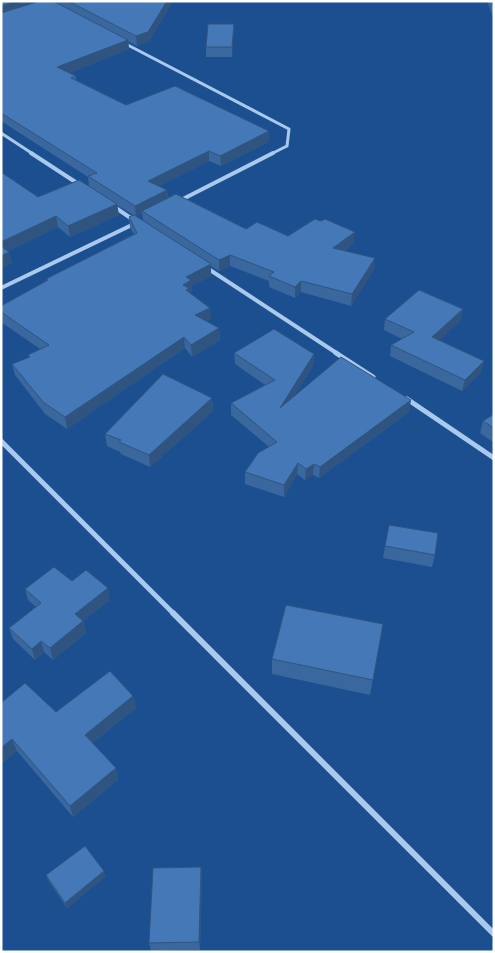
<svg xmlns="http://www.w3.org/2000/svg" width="495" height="953" font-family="'IBM Plex Sans',sans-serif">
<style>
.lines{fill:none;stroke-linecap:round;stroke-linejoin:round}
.minor-far3{stroke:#a9c9ee;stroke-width:3}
.minor-far2{stroke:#a9c9ee;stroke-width:4}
.minor-far1{stroke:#a9c9ee;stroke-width:5}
.minor{stroke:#a9c9ee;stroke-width:6}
.wall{fill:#3a679d;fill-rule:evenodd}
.shaded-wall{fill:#305480}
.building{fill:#4478b7;stroke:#305480}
</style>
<rect width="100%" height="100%" fill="#1b4f8f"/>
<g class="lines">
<!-- minor-far3 -->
<path class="minor-far3" d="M122 42 289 129 287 146 271 154
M1 133 33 154"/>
<!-- minor-far2 -->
<path class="minor-far2" d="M31 153 80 185
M179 201 273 153
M113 206 135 221
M207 268 338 354
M1 288 136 223"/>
<!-- minor-far1 -->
<path class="minor-far1" d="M336 353 373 377
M407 399 494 458
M1 441 175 615"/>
<!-- minor -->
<path class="minor" d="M173 613 494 934"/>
</g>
<!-- wall -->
<path class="wall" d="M1 1 56 3V1H173L149 41 137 46 128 41 129 49 69 73 76 76V80L126 105 269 131 268 142 221 166 209 161 159 186 167 190 168 198 246 229 288 236 354 243 344 251 374 269 351 306 301 292 295 298 269 287V281L230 266 219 271 211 266V276L191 286 192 291 190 292 211 319 206 321 219 328 220 340 192 357 185 348 67 429 45 414 15 375 12 364 29 357 28 355 40 349 1 322V306L47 281 46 279 134 234 130 228 129 217 133 215 117 205 119 215 70 237 58 227 8 251 12 263 1 268V172L38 197 89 186 88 177 1 121ZM142 214 143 220 137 216Z
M487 1H494V20Z
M234 24 232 57H206V47Z
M463 309 460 321 439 340 484 361 481 372 462 391 390 356 391 345 402 339 384 330 385 319Z
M234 353 314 354 313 366 294 396 409 412 319 478 313 475 305 480 297 474 284 497 245 484V472L269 447 231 415V403L265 385 235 364Z
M212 398 213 411 150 467 121 454 120 452 107 446 105 434Z
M494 414V443L480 433 483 421Z
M389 525 435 555 432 567 383 558Z
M72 581 110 600 83 621 86 633 53 660 44 652 35 660 13 639 9 628 36 607 28 600 25 589Z
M383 624 370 695 272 674V659Z
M133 696 136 708 92 743 116 768 118 780 73 817 17 751 1 764V703L56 712Z
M201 867 202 876 200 950 151 951 149 943Z
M46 875 106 876 67 908 48 880Z"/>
<!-- shaded-wall -->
<path class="shaded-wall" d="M17 1H42L1 16V6Z
M167 1H173L149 41 137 46 136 36Z
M234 24V34L232 57V47Z
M128 40 129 49 59 77 57 67Z
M269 131 268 142 221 166 220 156Z
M209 151V161L149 191 148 181Z
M167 190 168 201 142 211V214L136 217 135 206Z
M117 204 119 215 70 237 68 226Z
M56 216 58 227 1 254V242Z
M355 232 354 243 332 259 333 248Z
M9 252 12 263 1 268V256Z
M230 255V266L219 271V260Z
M375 258 374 269 351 306 352 294Z
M211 264V276L191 286 192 291 189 293V299L183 285 186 277Z
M301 281V292L295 298V287Z
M210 308 211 319 196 326 195 315Z
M463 309 460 321 430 349 432 337Z
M219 328 220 340 192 357 191 345Z
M184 337 185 348 67 429 65 417Z
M314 354 313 366 280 420V408Z
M484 361 481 372 462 391 465 380Z
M212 398 213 411 150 467 149 455Z
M411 400 409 412 319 478 320 467Z
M298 463 297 474 284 497V485Z
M314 464 313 475 305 480 306 469Z
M108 588 110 600 83 621 86 633 53 660 50 648 75 614Z
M41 641 44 652 35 660 32 649Z
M133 696 136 708 88 746 85 735Z
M12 739 17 751 1 764V748Z
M116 768 118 780 73 817 70 806Z
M201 867 202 876 200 950 199 942Z
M104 871 106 876 67 908 65 903Z"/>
<!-- building -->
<path class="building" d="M1 1H17L1 6Z
M40 1H53L128 40 57 67 76 76 71 78 126 105 175 86 269 131 220 156 209 151 148 181 167 190 135 206 88 176 97 173 1 113V13Z
M68 1H167L148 32 136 36Z
M208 24H234L232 47H206Z
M1 172 38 197 79 180 117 204 68 226 56 216 1 242Z
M176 194 246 229 257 222 288 236 315 219 321 221 325 219 355 232 333 248 375 258 352 294 301 281 295 287 269 276 274 272 230 255 219 260 142 211Z
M134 215 211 264 186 277 191 280 183 285 189 288 186 290 210 308 195 315 219 328 191 345 184 337 65 417 43 402 12 364 30 357 28 355 49 345 1 312V309L2 308H1V306L48 280 46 279 137 233 129 217Z
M1 246 9 252 1 256Z
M419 290 463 309 432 337 484 361 465 380 391 345 414 332 385 319Z
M274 329 314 354 280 408 341 357 411 400 320 467 314 464 306 469 298 463 284 485 245 472 258 453 277 442 231 403 275 380 234 353Z
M163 374 212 398 149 455 119 442 121 440 105 434Z
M494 414V428L483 421Z
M389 525 438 533 435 555 385 546Z
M54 567 72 581 86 570 108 588 75 614 83 621 50 648 41 641 32 649 9 628 41 603 25 589Z
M286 605 383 624 373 680 272 659Z
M110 671 133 696 85 735 116 768 70 806 12 739 1 748V703L25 683 56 712Z
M85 846 104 871 65 903 46 875Z
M201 867 199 942 149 943 153 868Z"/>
<!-- border -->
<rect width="495" height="953" fill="none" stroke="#ffffff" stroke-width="5"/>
</svg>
